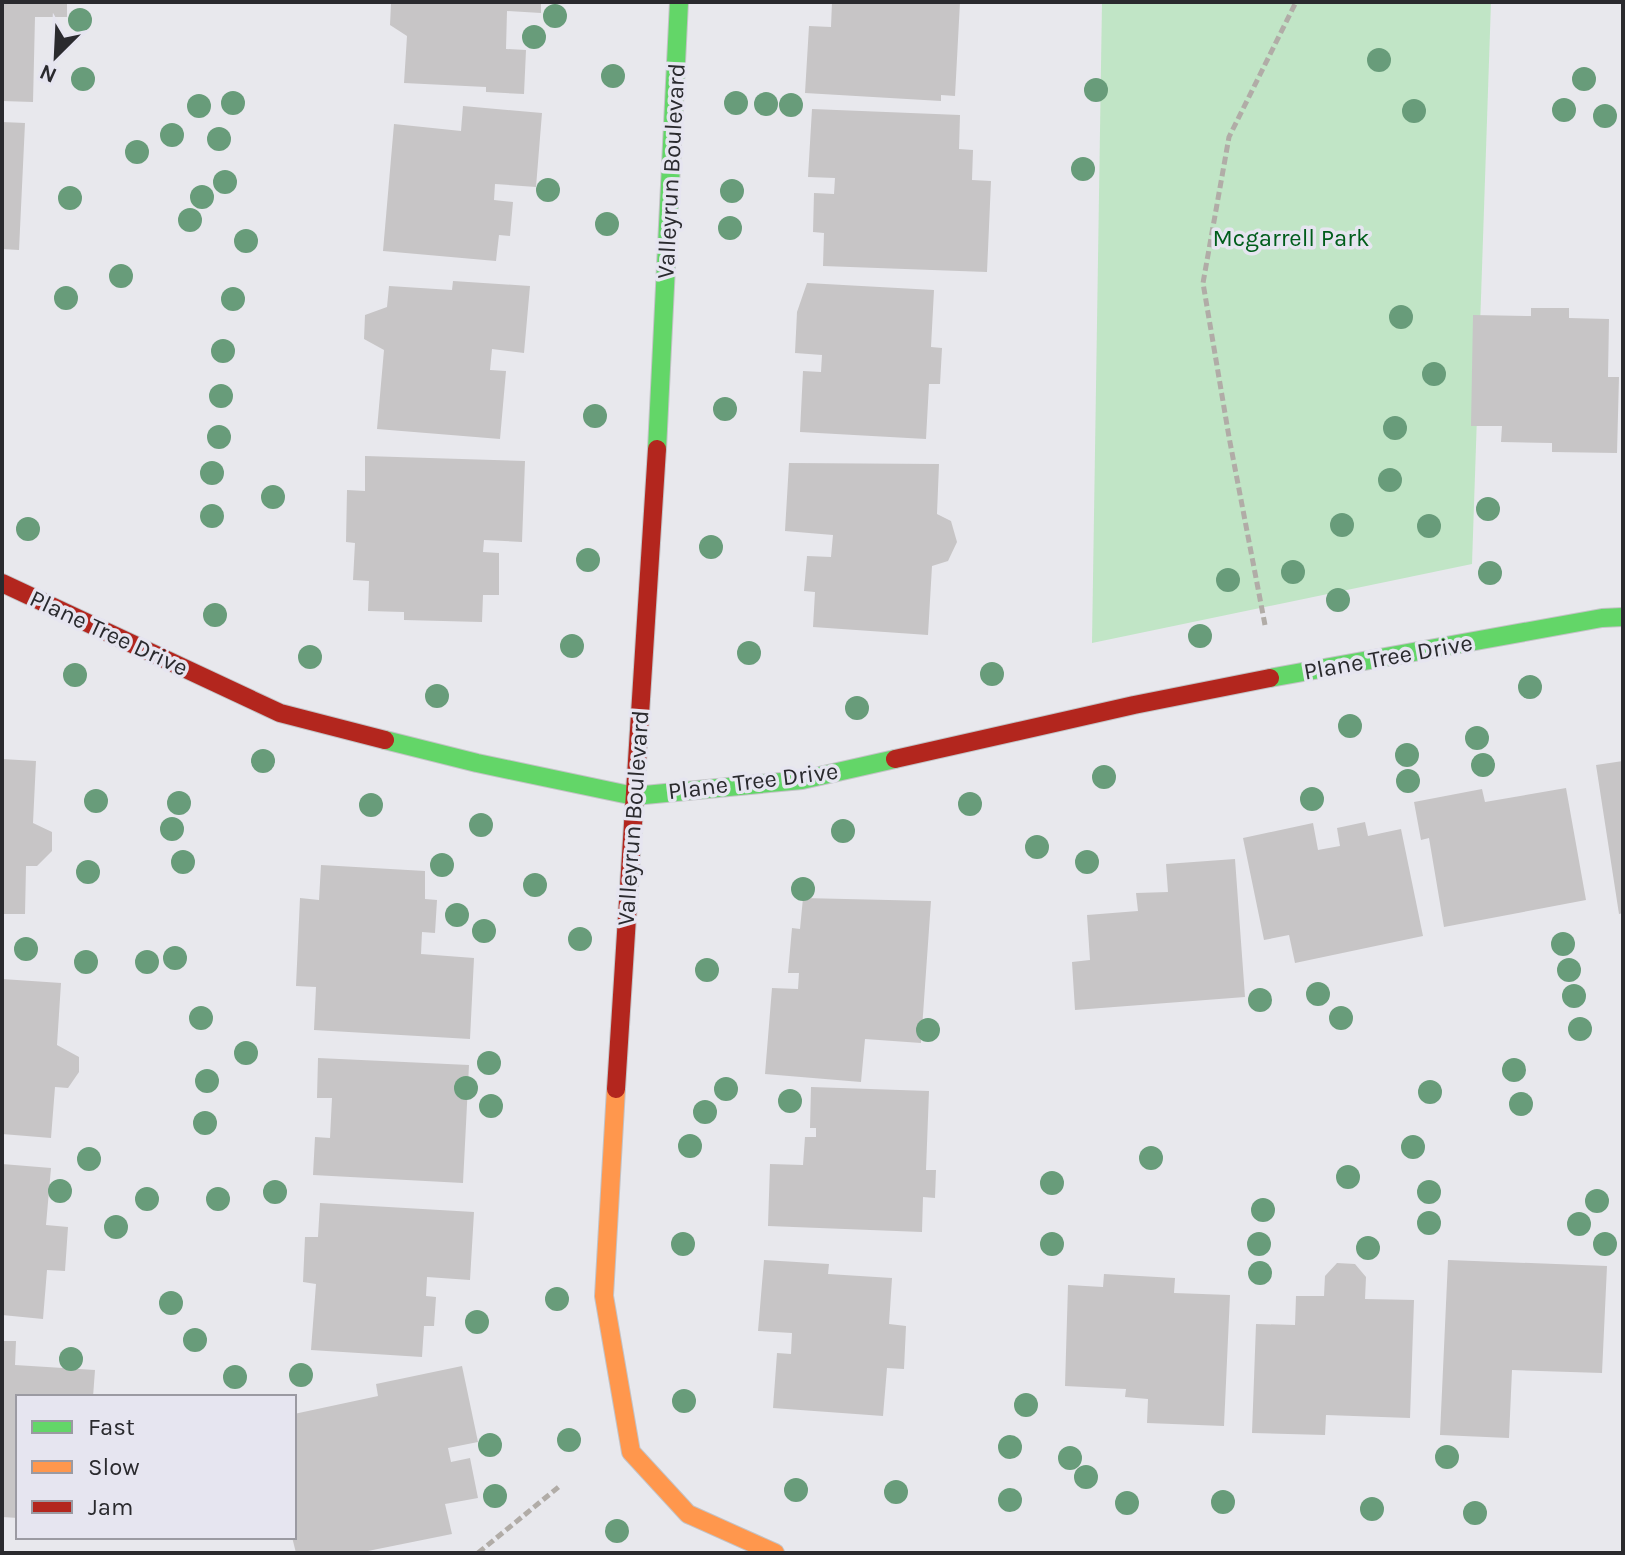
<svg xmlns="http://www.w3.org/2000/svg" width="1625" height="1555" font-family="Karla,sans-serif">
<style>
.green{fill:#c1e5c6}
.building{fill:#c7c5c6}
.lines{fill:none;stroke-linecap:round;stroke-linejoin:round}
.fast-casing{stroke:#c3c3c6;stroke-width:20}
.slow-casing{stroke:#c3c3c6;stroke-width:20}
.jam-casing{stroke:#c3c3c6;stroke-width:20}
.path{stroke:#b1aca7;stroke-width:5;stroke-dasharray:8 4;stroke-linecap:butt}
.fast{stroke:#63d668;stroke-width:18}
.slow{stroke:#ff974d;stroke-width:18}
.jam{stroke:#b3261e;stroke-width:18}
.tree{fill:#689c7a}
.labels{text-anchor:middle;stroke-width:7;stroke-linejoin:round;paint-order:stroke}
.street-label{font-size:24px;fill:#2a2a2e;stroke:#e6e5f0}
.park-label{font-size:24px;fill:#005d1b;stroke:#e6e5f0}
</style>
<rect width="100%" height="100%" fill="#e8e8ed"/>
<!-- green -->
<path class="green" d="M1102 2H1491L1472 564 1092 643Z"/>
<!-- building -->
<path class="building" d="M2 2H67V17H35L33 102 2 101Z
M395 2H541V13L507 11 506 49 526 50 524 94 486 92V87L404 83 407 36 390 25 391 4Z
M832 2H960L955 96 941 95V101L805 93 809 26 831 27Z
M463 106 542 113 536 187 495 184 494 200 513 202 510 236 499 235 496 261 383 251 394 124 461 131Z
M812 109 960 115 959 149 973 150 972 180 991 181 987 272 823 266 824 233 813 232 814 193 834 194 835 178 808 177Z
M2 122 25 123 19 250 2 249Z
M453 281 530 286 524 353 492 349 490 370 506 371 500 439 377 429 384 350 364 339 365 315 387 307 389 286 452 290Z
M807 283 934 290 931 347 942 348 940 384H929L926 439 800 432 803 371 821 372 822 355 795 353 797 312Z
M1531 308H1569V318L1609 319 1608 377H1619L1617 453 1552 452V443L1501 442 1502 426H1471L1473 315 1531 316Z
M365 456 525 461 522 542 484 540 483 552 499 553V595H483L482 622 404 620V612L368 611 369 581 353 580 355 543 346 542 347 490 365 491Z
M789 463 939 464 937 514 951 521 957 542 948 561 932 566 928 635 813 627 815 592 804 591 807 556 831 557 833 535 785 531Z
M2 759 36 761 33 823 52 832V851L37 866H26L25 914H2Z
M1623 761V913L1619 914 1596 765Z
M1566 788 1586 900 1444 927 1429 838 1421 840 1414 802 1482 789 1485 802Z
M1365 822 1368 836 1401 829 1423 936 1295 963 1289 935 1264 940 1243 838 1313 823 1318 850 1340 846 1337 828Z
M1235 859 1245 997 1075 1010 1072 962 1090 960 1087 915 1138 911 1136 893 1168 892 1166 864Z
M321 865 425 871V899L437 900 435 933 422 932 421 954 474 958 470 1039 314 1030 316 987 296 986 300 898 319 900Z
M803 898 931 901 921 1043 865 1039 861 1082 765 1074 772 988 798 989 799 973H788L792 928 800 929Z
M2 979 61 983 57 1045 79 1057V1072L68 1088 55 1087 51 1138 2 1134Z
M318 1058 469 1065 463 1183 313 1175 315 1137 330 1138 332 1098H317Z
M811 1087 929 1091 926 1170H936L935 1198 923 1197 922 1232 768 1226 770 1164 803 1165 805 1137H816V1128H810Z
M2 1164 51 1168 46 1225 68 1227 65 1271 47 1270 43 1319 2 1315Z
M320 1203 474 1212 470 1280 427 1277 426 1296 436 1297 434 1326H424L422 1357 311 1350 316 1284 303 1282 305 1237H318Z
M764 1260 829 1264 828 1274 892 1278 889 1324 906 1326 904 1369 887 1368 883 1416 773 1408 777 1353 791 1354 792 1333 758 1331Z
M1448 1260 1607 1266 1602 1373 1512 1370 1509 1438 1440 1435Z
M1337 1263 1355 1264 1366 1277 1365 1299 1414 1300 1410 1418 1326 1415 1325 1435 1252 1433 1256 1324 1295 1325 1296 1296H1324L1325 1276Z
M1104 1274 1175 1278 1174 1293 1230 1295 1224 1426 1147 1423 1148 1399 1125 1397 1126 1389 1065 1386 1068 1285 1103 1287Z
M2 1341H16L15 1365 95 1370 93 1397H18V1518L2 1517Z
M462 1366 478 1442 448 1448 451 1462 470 1458 478 1498 445 1504 452 1534 358 1553H296L292 1537H294V1414L378 1396 376 1384Z"/>
<g class="lines">
<defs>
<path id="fast" d="M657 449 679 2
M1270 678 1602 618 1623 617
M385 740 477 763 634 796 802 780 895 759"/>
<path id="slow" d="M616 1089 604 1296 631 1452 688 1514 775 1553"/>
<path id="jam" d="M2 583 280 713 385 740
M895 759 1134 705 1270 678
M616 1089 657 449"/>
</defs>
<!-- fast casing -->
<use href="#fast" class="fast-casing"/>
<!-- slow casing -->
<use href="#slow" class="slow-casing"/>
<!-- jam casing -->
<use href="#jam" class="jam-casing"/>
<!-- path -->
<path class="path" d="M1265 625 1229 437 1203 283 1229 137 1296 2
M478 1553 561 1485"/>
<!-- fast -->
<use href="#fast" class="fast"/>
<!-- slow -->
<use href="#slow" class="slow"/>
<!-- jam -->
<use href="#jam" class="jam"/>
</g>
<!-- trees -->
<g class="tree">
<circle cx="555" cy="16" r="12"/>
<circle cx="80" cy="20" r="12"/>
<circle cx="534" cy="37" r="12"/>
<circle cx="1379" cy="60" r="12"/>
<circle cx="613" cy="76" r="12"/>
<circle cx="83" cy="79" r="12"/>
<circle cx="1584" cy="79" r="12"/>
<circle cx="1096" cy="90" r="12"/>
<circle cx="233" cy="103" r="12"/>
<circle cx="736" cy="103" r="12"/>
<circle cx="766" cy="104" r="12"/>
<circle cx="791" cy="105" r="12"/>
<circle cx="199" cy="106" r="12"/>
<circle cx="1564" cy="110" r="12"/>
<circle cx="1414" cy="111" r="12"/>
<circle cx="1605" cy="116" r="12"/>
<circle cx="172" cy="135" r="12"/>
<circle cx="219" cy="139" r="12"/>
<circle cx="137" cy="152" r="12"/>
<circle cx="1083" cy="169" r="12"/>
<circle cx="225" cy="182" r="12"/>
<circle cx="548" cy="190" r="12"/>
<circle cx="732" cy="191" r="12"/>
<circle cx="202" cy="197" r="12"/>
<circle cx="70" cy="198" r="12"/>
<circle cx="190" cy="220" r="12"/>
<circle cx="607" cy="224" r="12"/>
<circle cx="730" cy="228" r="12"/>
<circle cx="246" cy="241" r="12"/>
<circle cx="121" cy="276" r="12"/>
<circle cx="66" cy="298" r="12"/>
<circle cx="233" cy="299" r="12"/>
<circle cx="1401" cy="317" r="12"/>
<circle cx="223" cy="351" r="12"/>
<circle cx="1434" cy="374" r="12"/>
<circle cx="221" cy="396" r="12"/>
<circle cx="725" cy="409" r="12"/>
<circle cx="595" cy="416" r="12"/>
<circle cx="1395" cy="428" r="12"/>
<circle cx="219" cy="437" r="12"/>
<circle cx="212" cy="473" r="12"/>
<circle cx="1390" cy="480" r="12"/>
<circle cx="273" cy="497" r="12"/>
<circle cx="1488" cy="509" r="12"/>
<circle cx="212" cy="516" r="12"/>
<circle cx="1342" cy="525" r="12"/>
<circle cx="1429" cy="526" r="12"/>
<circle cx="28" cy="529" r="12"/>
<circle cx="711" cy="547" r="12"/>
<circle cx="588" cy="560" r="12"/>
<circle cx="1293" cy="572" r="12"/>
<circle cx="1490" cy="573" r="12"/>
<circle cx="1228" cy="580" r="12"/>
<circle cx="1338" cy="600" r="12"/>
<circle cx="215" cy="615" r="12"/>
<circle cx="1200" cy="636" r="12"/>
<circle cx="572" cy="646" r="12"/>
<circle cx="749" cy="653" r="12"/>
<circle cx="310" cy="657" r="12"/>
<circle cx="992" cy="674" r="12"/>
<circle cx="75" cy="675" r="12"/>
<circle cx="1530" cy="687" r="12"/>
<circle cx="437" cy="696" r="12"/>
<circle cx="857" cy="708" r="12"/>
<circle cx="1350" cy="726" r="12"/>
<circle cx="1477" cy="738" r="12"/>
<circle cx="1407" cy="755" r="12"/>
<circle cx="263" cy="761" r="12"/>
<circle cx="1483" cy="765" r="12"/>
<circle cx="1104" cy="777" r="12"/>
<circle cx="1408" cy="781" r="12"/>
<circle cx="1312" cy="799" r="12"/>
<circle cx="96" cy="801" r="12"/>
<circle cx="179" cy="803" r="12"/>
<circle cx="970" cy="804" r="12"/>
<circle cx="371" cy="805" r="12"/>
<circle cx="481" cy="825" r="12"/>
<circle cx="172" cy="829" r="12"/>
<circle cx="843" cy="831" r="12"/>
<circle cx="1037" cy="847" r="12"/>
<circle cx="183" cy="862" r="12"/>
<circle cx="1087" cy="862" r="12"/>
<circle cx="442" cy="865" r="12"/>
<circle cx="88" cy="872" r="12"/>
<circle cx="535" cy="885" r="12"/>
<circle cx="803" cy="889" r="12"/>
<circle cx="457" cy="915" r="12"/>
<circle cx="484" cy="931" r="12"/>
<circle cx="580" cy="939" r="12"/>
<circle cx="1563" cy="944" r="12"/>
<circle cx="26" cy="949" r="12"/>
<circle cx="175" cy="958" r="12"/>
<circle cx="86" cy="962" r="12"/>
<circle cx="147" cy="962" r="12"/>
<circle cx="707" cy="970" r="12"/>
<circle cx="1569" cy="970" r="12"/>
<circle cx="1318" cy="994" r="12"/>
<circle cx="1574" cy="996" r="12"/>
<circle cx="1260" cy="1000" r="12"/>
<circle cx="201" cy="1018" r="12"/>
<circle cx="1341" cy="1018" r="12"/>
<circle cx="1580" cy="1029" r="12"/>
<circle cx="928" cy="1030" r="12"/>
<circle cx="246" cy="1053" r="12"/>
<circle cx="489" cy="1063" r="12"/>
<circle cx="1514" cy="1070" r="12"/>
<circle cx="207" cy="1081" r="12"/>
<circle cx="466" cy="1088" r="12"/>
<circle cx="726" cy="1089" r="12"/>
<circle cx="1430" cy="1092" r="12"/>
<circle cx="790" cy="1101" r="12"/>
<circle cx="1521" cy="1104" r="12"/>
<circle cx="491" cy="1106" r="12"/>
<circle cx="705" cy="1112" r="12"/>
<circle cx="205" cy="1123" r="12"/>
<circle cx="690" cy="1146" r="12"/>
<circle cx="1413" cy="1147" r="12"/>
<circle cx="1151" cy="1158" r="12"/>
<circle cx="89" cy="1159" r="12"/>
<circle cx="1348" cy="1177" r="12"/>
<circle cx="1052" cy="1183" r="12"/>
<circle cx="60" cy="1191" r="12"/>
<circle cx="275" cy="1192" r="12"/>
<circle cx="1429" cy="1192" r="12"/>
<circle cx="147" cy="1199" r="12"/>
<circle cx="218" cy="1199" r="12"/>
<circle cx="1597" cy="1201" r="12"/>
<circle cx="1263" cy="1210" r="12"/>
<circle cx="1429" cy="1223" r="12"/>
<circle cx="1579" cy="1224" r="12"/>
<circle cx="116" cy="1227" r="12"/>
<circle cx="683" cy="1244" r="12"/>
<circle cx="1052" cy="1244" r="12"/>
<circle cx="1259" cy="1244" r="12"/>
<circle cx="1605" cy="1244" r="12"/>
<circle cx="1368" cy="1248" r="12"/>
<circle cx="1260" cy="1273" r="12"/>
<circle cx="557" cy="1299" r="12"/>
<circle cx="171" cy="1303" r="12"/>
<circle cx="477" cy="1322" r="12"/>
<circle cx="195" cy="1340" r="12"/>
<circle cx="71" cy="1359" r="12"/>
<circle cx="301" cy="1375" r="12"/>
<circle cx="235" cy="1377" r="12"/>
<circle cx="684" cy="1401" r="12"/>
<circle cx="1026" cy="1405" r="12"/>
<circle cx="569" cy="1440" r="12"/>
<circle cx="490" cy="1445" r="12"/>
<circle cx="1010" cy="1447" r="12"/>
<circle cx="1447" cy="1457" r="12"/>
<circle cx="1070" cy="1458" r="12"/>
<circle cx="1086" cy="1477" r="12"/>
<circle cx="796" cy="1490" r="12"/>
<circle cx="896" cy="1492" r="12"/>
<circle cx="495" cy="1496" r="12"/>
<circle cx="1010" cy="1500" r="12"/>
<circle cx="1223" cy="1502" r="12"/>
<circle cx="1127" cy="1503" r="12"/>
<circle cx="1372" cy="1509" r="12"/>
<circle cx="1475" cy="1513" r="12"/>
<circle cx="617" cy="1531" r="12"/>
</g>
<g class="labels">
<!-- street labels -->
<g class="street-label">
<text transform="translate(671 171) rotate(-87)" y="8">Valleyrun Boulevard</text>
<text transform="translate(109 633) rotate(25)" y="8">Plane Tree Drive</text>
<text transform="translate(1388 657) rotate(-10)" y="8">Plane Tree Drive</text>
<text transform="translate(753 781) rotate(-7)" y="8">Plane Tree Drive</text>
<text transform="translate(633 818) rotate(-86)" y="8">Valleyrun Boulevard</text>
</g>
<!-- park labels -->
<g class="park-label">
<text x="1291" y="246">Mcgarrell Park</text>
</g>
</g>
<!-- border -->
<rect width="1625" height="1555" fill="none" stroke="#2a2a2e" stroke-width="8"/>
<!-- legend -->
<rect x="16" y="1395" width="280" height="144" fill="#e6e5f0" stroke="#9b9aa2" stroke-width="2"/>
<rect x="32" y="1421" width="40" height="12" fill="#63d668" stroke="#9b9aa2" stroke-width="2"/>
<text x="88" y="1435" font-size="24" fill="#2a2a2e">Fast</text>
<rect x="32" y="1461" width="40" height="12" fill="#ff974d" stroke="#9b9aa2" stroke-width="2"/>
<text x="88" y="1475" font-size="24" fill="#2a2a2e">Slow</text>
<rect x="32" y="1501" width="40" height="12" fill="#b3261e" stroke="#9b9aa2" stroke-width="2"/>
<text x="88" y="1515" font-size="24" fill="#2a2a2e">Jam</text>
<!-- north arrow -->
<g transform="translate(56 56) rotate(204)" stroke="#e6e5f0" stroke-width="6" paint-order="stroke">
<path d="M0-6L14 30L0 20L-14 30Z" fill="#2a2a2e"/>
<text y="-12" font-size="22" font-weight="bold" text-anchor="middle" fill="#2a2a2e">N</text>
</g>
</svg>
